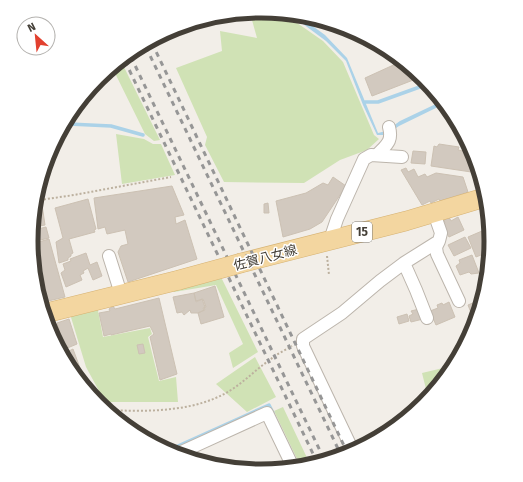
<svg xmlns="http://www.w3.org/2000/svg" width="523" height="482" font-family="'Fira Sans','Noto Sans JP',sans-serif">
<style>
.green{fill:#d0e2b5}
.water{fill:#abd2e8}
.lines{fill:none;stroke-linecap:round;stroke-linejoin:round}
.stream{stroke:#abd2e8;stroke-width:3.5}
.building{fill:#d2c9bf;stroke:#ccc1b3}
.street-casing{stroke:#bcb5ac;stroke-width:14}
.primary-casing{stroke:#d6b272;stroke-width:20}
.path{stroke:#bcb09e;stroke-width:2;stroke-dasharray:2 2;stroke-linecap:butt}
.street{stroke:#fff;stroke-width:12}
.primary{stroke:#f3d6a0;stroke-width:19}
.rail{stroke:#969696;stroke-width:3;stroke-dasharray:5 5;stroke-linecap:butt}
.primary-bridge-casing{stroke:#d6b272;stroke-width:20;stroke-linecap:butt}
.primary-bridge{stroke:#f3d6a0;stroke-width:19}
.labels{text-anchor:middle;stroke-width:3;stroke-linejoin:round;paint-order:stroke}
.shield{fill:#fff;stroke:#7c7973;stroke-width:1}
.shield-label{font-size:12px;font-weight:bold;fill:#443f37}
.street-label{font-size:13px;fill:#443f37;stroke:#fff}
.rim{fill:none;stroke:#443f37;stroke-width:5}
</style>
<rect width="100%" height="100%" fill="#f2eee8"/>
<!-- green -->
<path class="green" d="M262 11 290 18 323 41 343 62 374 135 379 139 367 150 340 160 304 183 224 182 205 145 207 137 176 68 222 51 220 31 257 38 250 13Z
M122 63 160 140 154 141 145 134 113 69Z
M116 134 144 139 153 144H161L175 175 122 184Z
M220 275 258 352 233 368 229 353 243 344 216 285 174 292 171 285Z
M97 305 103 337 150 328 152 334 148 337 159 381 176 377 178 402H105L86 367 70 314Z
M255 357 276 397 247 412 216 384Z
M443 368H448L428 397 422 373Z
M283 407 309 462 299 463 274 411Z"/>
<!-- water -->
<path class="water" d="M295 18 303 19 325 35 347 58 378 133 386 131 400 121 440 102 442 105 399 126 386 135H377L363 105 346 61 326 41Z"/>
<g class="lines">
<!-- stream -->
<path class="stream" d="M365 102H378L428 84
M69 124 111 126 143 135
M169 450 269 405 273 413"/>
</g>
<!-- building -->
<path class="building" d="M400 62 421 77 372 96 365 78Z
M439 144 459 147 458 150 474 153 478 173 431 166 434 146 437 147Z
M413 151 426 152 425 164 411 163Z
M406 168 408 172 414 169 418 177 425 174 427 177 436 173 463 177 468 192 440 201 439 199 431 203 430 201 422 205 401 170Z
M333 177 346 186 322 222 310 229 283 237 276 201 306 193 323 183 328 185Z
M172 186 184 215 175 217 176 224 185 220 197 259 128 282 118 252 121 246 128 244 125 230 107 234 105 227 98 229 94 198Z
M88 199 96 229 94 230 95 232 69 239 73 253 71 254V256L68 258V260L59 263 56 242 63 238 55 208Z
M268 203 269 213H264V204Z
M42 205 45 225 34 227 39 206Z
M449 217 451 221 458 217 464 230 449 237 442 225 445 223 444 220Z
M46 227 49 238 32 242 34 230Z
M482 231 487 240 491 238 489 253 487 254 486 253 476 257 468 237Z
M465 237 471 248 454 256 448 245Z
M49 239 65 297 44 302 32 244Z
M86 253 90 265 97 262 102 276 93 280 88 268 83 271 84 273 80 275 82 280 66 287 61 273 65 270 63 264 71 261 70 259Z
M472 255 479 273 471 274 469 272 460 275 456 266 460 263 459 260Z
M215 286 224 317 201 324 198 313 205 310 204 308 206 307 203 299 196 301 194 293Z
M194 293 196 302 202 299 205 307 203 308 204 310 198 313H191L190 310 184 315 182 312 177 313 173 297Z
M159 298 177 374 160 380 150 337 154 334 150 326 111 335V334L104 336 99 313 110 311 109 309 113 306 115 309Z
M480 300 475 322V323L468 305Z
M449 302 455 317 436 325 430 311 438 308 437 305 442 303 443 305Z
M419 309 423 319 411 322 409 316 413 314 411 311Z
M407 314 409 321 399 324 397 317Z
M69 319 77 344 65 349 57 323Z
M143 344 145 353 139 354 137 345Z
M73 349 80 368 76 369 65 353Z"/>
<g class="lines">
<defs>
<path id="street" d="M377 155C386 145 393 142 389 127
M330 240 337 219 364 159 371 155 402 157
M439 241 436 247 437 254 459 301
M109 256 121 294
M404 263 416 290 427 318
M353 451 303 346V339L342 313 380 281 404 263 439 241 441 233 434 213
M177 454 267 413 292 465"/>
<path id="primary" d="M241 263 406 221 483 198
M46 313 179 280"/>
</defs>
<!-- street casing -->
<use href="#street" class="street-casing"/>
<!-- primary casing -->
<use href="#primary" class="primary-casing"/>
<!-- path -->
<path class="path" d="M40 200 74 195 171 177
M327 256 329 275
M109 410C150 412 199 412 234 388 247 379 258 368 271 359 277 354 285 350 292 346"/>
<!-- street -->
<use href="#street" class="street"/>
<!-- primary -->
<use href="#primary" class="primary"/>
<!-- rail -->
<path class="rail" d="M152 43 348 454
M146 47 341 455
M131 57 324 459
M125 61 316 460"/>
<defs>
<path id="primary-bridge" d="M179 280 241 263"/>
</defs>
<!-- primary-bridge casing -->
<use href="#primary-bridge" class="primary-bridge-casing"/>
<!-- primary-bridge -->
<use href="#primary-bridge" class="primary-bridge"/>
</g>
<g class="labels">
<!-- shield labels -->
<rect class="shield" x="352" y="222" width="20" height="20" rx="3"/>
<g class="shield-label">
<text x="362" y="236">15</text>
</g>
<!-- street labels -->
<g class="street-label">
<text transform="translate(265 257) rotate(-15)" y="5">佐賀八女線</text>
</g>
</g>
<!-- crop -->
<path d="M0 0H523V482H0ZM38 241a223 223 0 1 1 446 0a223 223 0 1 1-446 0Z" fill="#fff" fill-rule="evenodd"/>
<path class="rim" d="M38 241a223 223 0 1 1 446 0a223 223 0 1 1-446 0Z"/>
<!-- north arrow -->
<g transform="translate(36 36) rotate(333)"><circle r="19" fill="#ffffff" stroke="#b4b2af"/>
<path d="M0-3L7 15L0 10L-7 15Z" fill="#e2402f"/>
<text y="-6" font-size="11" font-weight="bold" text-anchor="middle" fill="#443f37">N</text>
</g>
</svg>
